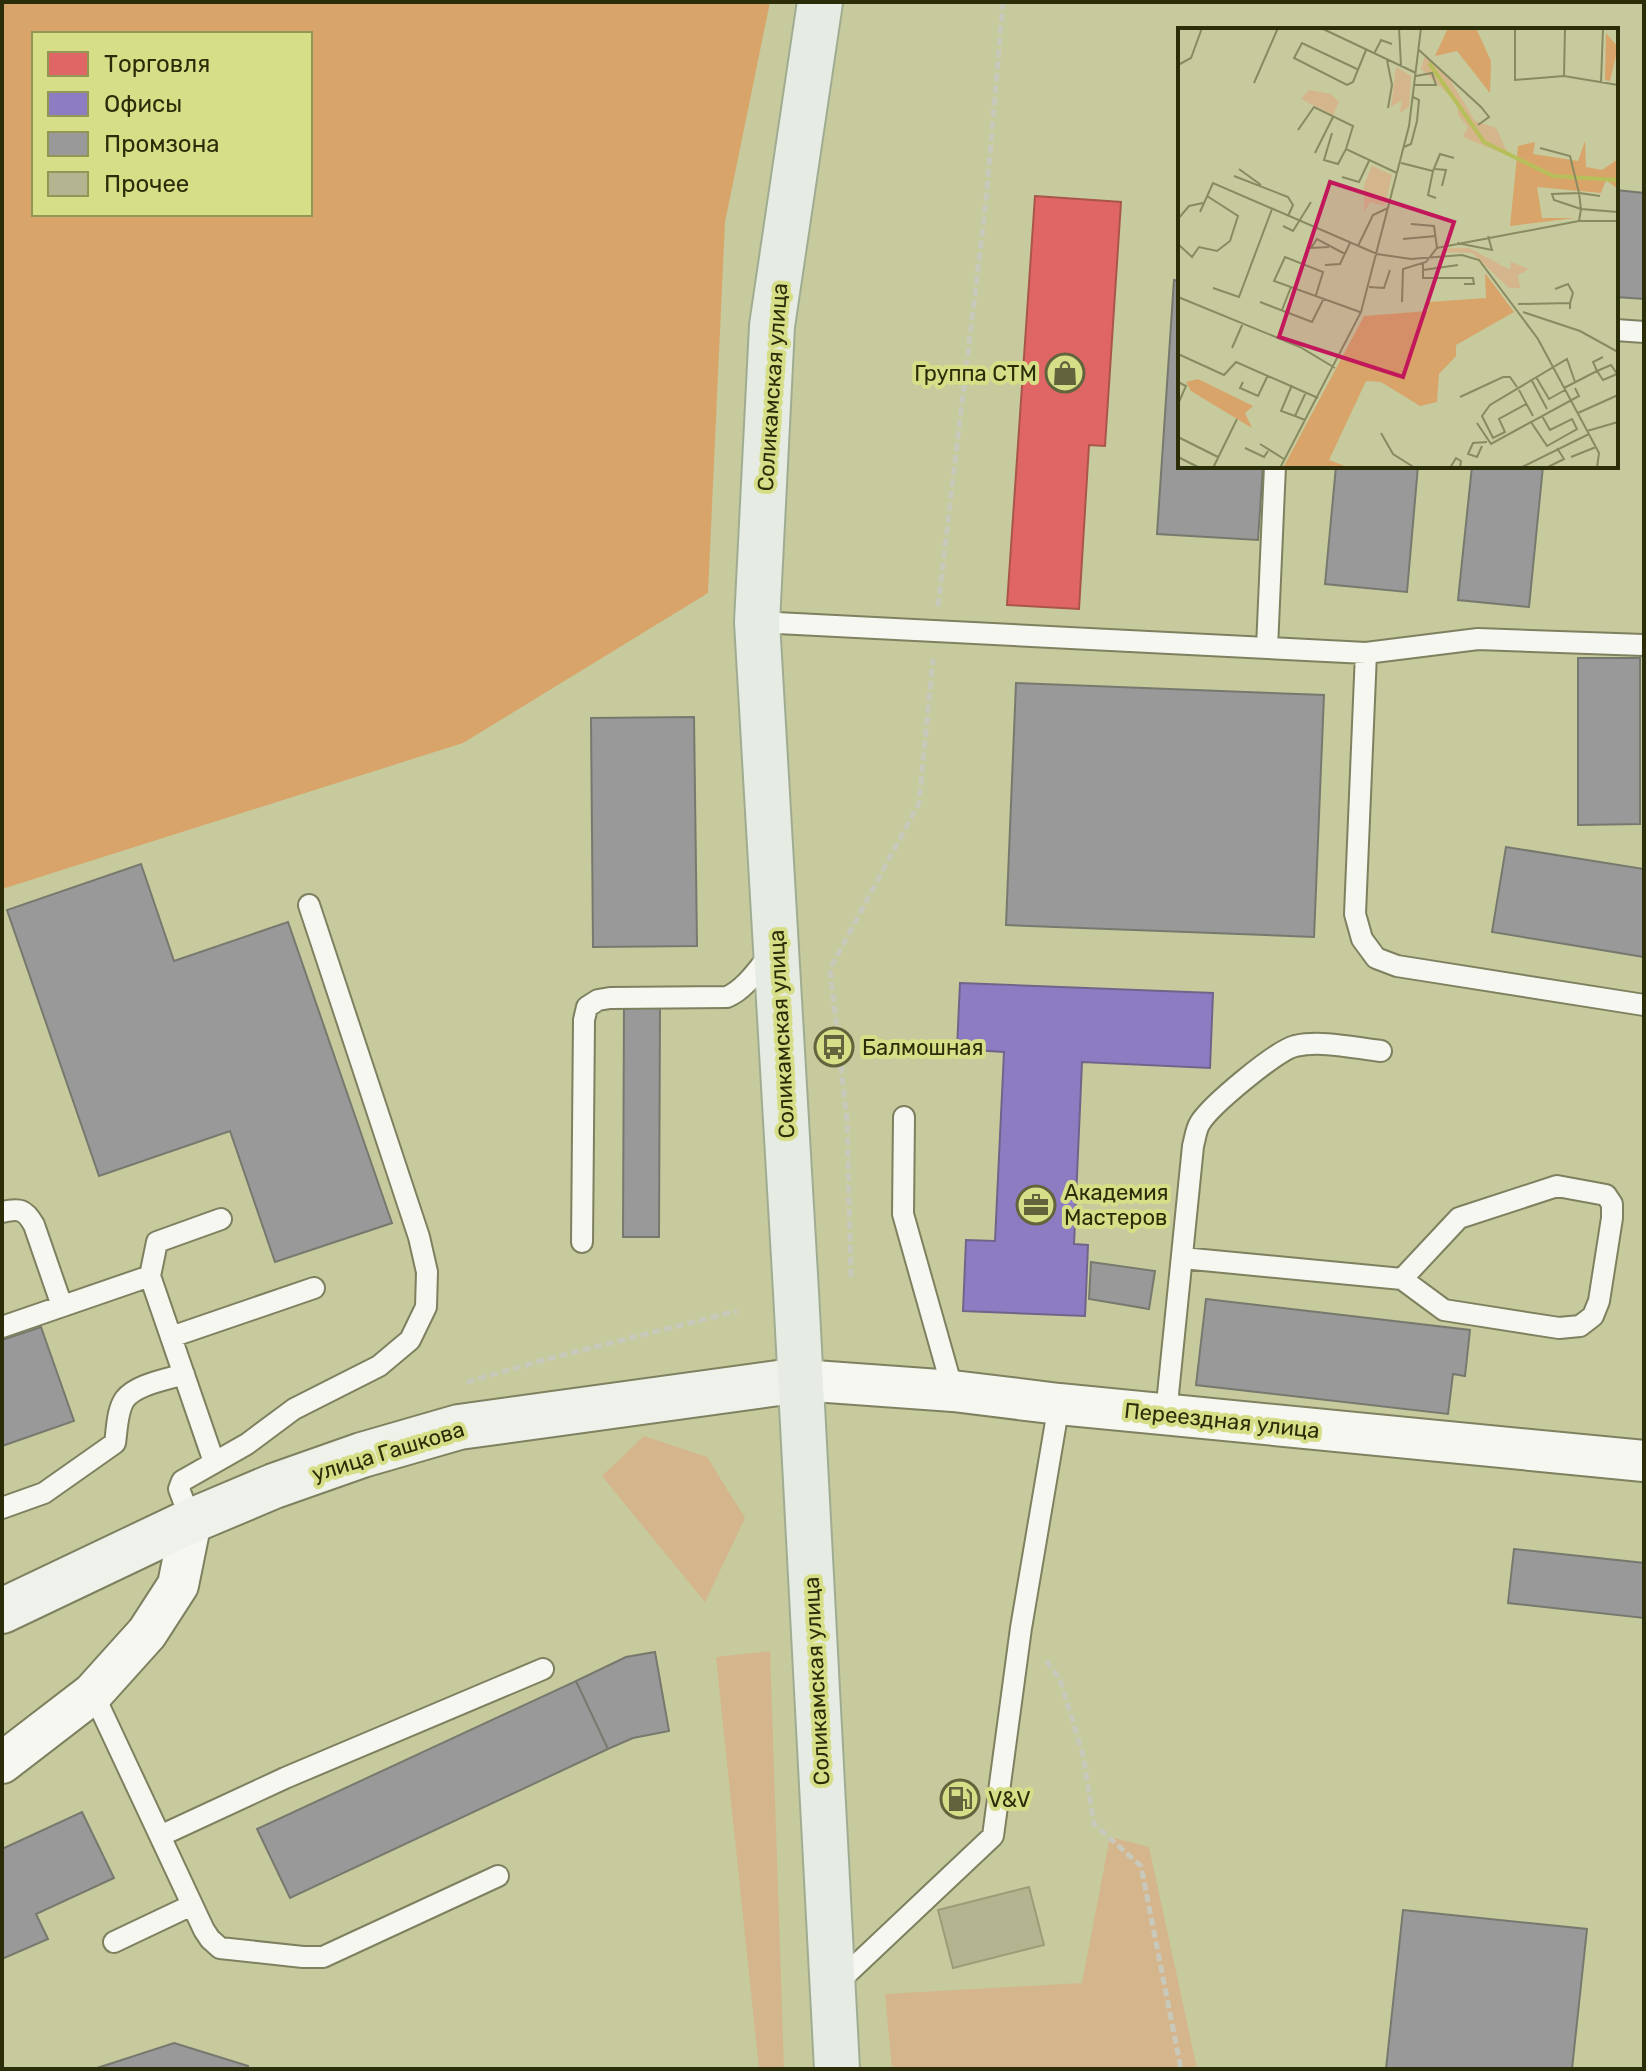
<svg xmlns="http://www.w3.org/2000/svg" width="1646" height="2071" font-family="Rubik,sans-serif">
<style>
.green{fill:#d5b58c}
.forest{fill:#d8a46a;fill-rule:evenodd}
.shops{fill:#e06666;stroke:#aa554a;stroke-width:2}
.offices{fill:#8e7cc3;stroke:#70648b;stroke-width:2}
.industry{fill:#999;stroke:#78796e;stroke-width:2}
.building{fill:#b2b590;stroke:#9b9d79;stroke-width:2}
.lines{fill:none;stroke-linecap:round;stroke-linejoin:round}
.lane-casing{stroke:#7e805f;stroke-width:24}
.street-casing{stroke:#7e805f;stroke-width:44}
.secondary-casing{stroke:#7e805f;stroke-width:48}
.primary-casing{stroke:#a0ac92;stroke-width:48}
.path{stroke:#c8c9bb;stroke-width:5;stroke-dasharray:8 4;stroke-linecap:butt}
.lane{stroke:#f6f7f0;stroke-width:20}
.street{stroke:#f6f7f0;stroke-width:40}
.secondary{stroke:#eef2ea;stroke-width:44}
.primary{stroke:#e6ece3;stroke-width:44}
.labels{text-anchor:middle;stroke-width:8;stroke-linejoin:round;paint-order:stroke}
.poi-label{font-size:22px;fill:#2b2d08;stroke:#d6de88;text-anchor:start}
.street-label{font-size:22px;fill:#2b2d08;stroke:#d6de88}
.inset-river{fill:none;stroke:#b7bf5a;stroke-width:4}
.inset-road{fill:none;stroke:#888b61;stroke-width:2}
.view{fill:#c2185b;fill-opacity:0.15;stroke:#c2185b;stroke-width:4}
.inset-edge{fill:none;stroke:#2b2d08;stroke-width:4}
</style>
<rect width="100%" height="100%" fill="#c6ca9c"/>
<!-- green -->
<path class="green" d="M644 1436 707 1457 745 1518 705 1602 602 1476Z
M770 1651 784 2069H759L716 1657Z
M1110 1837 1149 1847 1197 2069H892L885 1994 1082 1983Z"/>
<!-- forest -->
<path class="forest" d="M2 2H770L725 222 708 593 463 743 2 889ZM34 34H310V214H34Z"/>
<!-- shops -->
<path class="shops" d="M1035 196 1121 202 1105 446 1089 445 1079 609 1007 605Z"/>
<!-- offices -->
<path class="offices" d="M960 983 1213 993 1210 1068 1082 1062 1074 1244 1088 1245 1085 1316 963 1311 966 1240 995 1241 1004 1052 957 1049Z"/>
<!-- industry -->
<path class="industry" d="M1616 190 1644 193V299L1616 297Z
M1174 280 1180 281V466H1263L1258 540 1157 534Z
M1336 466H1418L1407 592 1325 584Z
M1472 466H1543L1529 607 1458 600Z
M1578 658H1640V824L1578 825Z
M1016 683 1324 695 1314 937 1006 925Z
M694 717 697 946 593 947 591 718Z
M1506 847 1644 869V957L1492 932Z
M141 864 174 961 288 922 392 1223 275 1262 230 1131 99 1176 7 910Z
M624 1007H660L659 1237H623Z
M1091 1262 1155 1271 1149 1309 1089 1299Z
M1206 1299 1470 1330 1465 1376 1453 1374 1448 1414 1196 1385Z
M41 1327 74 1421 2 1446V1340Z
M1514 1549 1644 1563V1618L1508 1603Z
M655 1652 669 1731 633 1738 608 1749 576 1681 626 1657Z
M576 1681 608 1749 290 1898 257 1829Z
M82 1812 114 1878 36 1914 48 1939 2 1959V1849Z
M1403 1910 1587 1929 1572 2069H1386Z
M174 2043 248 2066 247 2069H94Z"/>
<!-- building -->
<path class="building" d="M1029 1887 1044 1945 953 1968 938 1910Z"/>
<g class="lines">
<defs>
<path id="lane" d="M1616 330 1644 332
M757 622 1366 653 1478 639 1644 645
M1267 648 1275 466
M1366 653 1355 914 1362 939 1376 958 1397 966 1644 1005
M904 1117 903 1214 953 1391
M2 1212C19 1208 25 1209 34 1225L62 1306
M582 1242 584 1020 587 1007 598 1000 610 998 727 997C746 989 760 966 773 951
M1182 1258 1402 1279 1444 1310 1559 1328 1580 1326 1593 1316 1599 1301 1612 1218V1204L1606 1195 1557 1186 1459 1218 1402 1279
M150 1276 157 1242 221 1219
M2 1327 150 1276 214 1462
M171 1337 314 1288
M1166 1414 1193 1146C1195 1139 1196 1129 1200 1123 1211 1105 1276 1051 1295 1046 1322 1040 1354 1048 1381 1051
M2 1508 44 1493 115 1443C117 1430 117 1410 125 1399 137 1384 166 1380 184 1374
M191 1521 179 1489 182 1481 247 1444 294 1409 379 1366 410 1340 426 1307 427 1272 419 1237 309 905
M93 1693 204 1930 210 1939 220 1948 303 1957H323L498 1876
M160 1836 285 1778 543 1669
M114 1942 192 1905
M834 1986 993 1836 1021 1628 1059 1404"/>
<path id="street" d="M800 1380 953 1391 1059 1404 1644 1461
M2 1763 93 1693 147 1633 178 1585 191 1521"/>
<path id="secondary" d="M2 1611 191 1521 274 1486 362 1455 459 1427 800 1380"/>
<path id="primary" d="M820 2 772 326 757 622 796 1292 837 2069"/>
</defs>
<!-- lane casing -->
<use href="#lane" class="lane-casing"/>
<!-- street casing -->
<use href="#street" class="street-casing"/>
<!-- secondary casing -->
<use href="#secondary" class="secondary-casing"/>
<!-- primary casing -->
<use href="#primary" class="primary-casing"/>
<!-- path -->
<path class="path" d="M938 606 986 201 1003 2
M851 1277 847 1121 830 969 919 803 933 659
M467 1382 551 1358 737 1311
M1046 1661 1060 1679 1083 1755 1094 1824 1141 1866 1181 2069"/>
<!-- lane -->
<use href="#lane" class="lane"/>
<!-- street -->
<use href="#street" class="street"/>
<!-- secondary -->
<use href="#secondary" class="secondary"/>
<!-- primary -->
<use href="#primary" class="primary"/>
</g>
<!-- icons -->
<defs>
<symbol id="shop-ring" viewBox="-11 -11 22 22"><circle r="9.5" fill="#d6de88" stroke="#61643c" stroke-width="1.5"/><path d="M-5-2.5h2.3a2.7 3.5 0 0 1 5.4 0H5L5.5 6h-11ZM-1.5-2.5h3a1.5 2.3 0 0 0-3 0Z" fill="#61643c"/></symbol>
<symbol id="bus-ring" viewBox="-11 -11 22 22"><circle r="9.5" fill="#d6de88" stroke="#61643c" stroke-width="1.5"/><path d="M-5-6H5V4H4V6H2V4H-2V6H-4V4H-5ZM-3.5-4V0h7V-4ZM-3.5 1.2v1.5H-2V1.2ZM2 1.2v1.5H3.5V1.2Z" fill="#61643c"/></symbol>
<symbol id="office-ring" viewBox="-11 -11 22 22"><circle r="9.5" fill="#d6de88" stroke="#61643c" stroke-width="1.5"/><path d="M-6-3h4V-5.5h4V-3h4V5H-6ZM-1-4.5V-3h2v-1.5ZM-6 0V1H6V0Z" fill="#61643c"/></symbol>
<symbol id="fuel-ring" viewBox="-11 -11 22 22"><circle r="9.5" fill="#d6de88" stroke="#61643c" stroke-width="1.5"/><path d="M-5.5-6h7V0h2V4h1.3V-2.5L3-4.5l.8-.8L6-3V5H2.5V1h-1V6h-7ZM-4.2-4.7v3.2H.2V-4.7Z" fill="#61643c"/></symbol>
</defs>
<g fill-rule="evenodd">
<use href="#shop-ring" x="1043" y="351" width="44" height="44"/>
<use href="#bus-ring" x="812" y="1025" width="44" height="44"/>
<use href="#office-ring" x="1014" y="1183" width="44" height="44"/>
<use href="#fuel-ring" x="938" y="1777" width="44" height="44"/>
</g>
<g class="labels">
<!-- poi labels -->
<g class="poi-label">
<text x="1037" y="381" text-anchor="end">Группа СТМ</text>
<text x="862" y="1055">Балмошная</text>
<text x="1064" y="1200">Академия<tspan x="1064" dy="25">Мастеров</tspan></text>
<text x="988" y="1807">V&amp;V</text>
</g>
<!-- street labels -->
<g class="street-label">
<text transform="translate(772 387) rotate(-86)" y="8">Соликамская улица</text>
<text transform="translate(781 1034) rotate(-93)" y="8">Соликамская улица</text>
<text transform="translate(1222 1420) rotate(6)" y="8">Переездная улица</text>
<text transform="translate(388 1451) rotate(-17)" y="8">улица Гашкова</text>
<text transform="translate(816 1681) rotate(-93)" y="8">Соликамская улица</text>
</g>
</g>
<!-- overview -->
<g transform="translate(1178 28)">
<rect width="440" height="440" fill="#c6ca9c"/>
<path d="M247 27 271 50 297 93 318 100 331 128 285 109 290 99 280 87 279 74 243 41ZM218 39 233 48 231 79 222 85 224 72 213 79ZM131 62 153 66 161 74 155 87 123 71ZM194 138 214 147 207 178 192 174 186 184V157ZM272 220H291L332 242 333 234 351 241 340 247 342 260H331L294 225 262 224Z" fill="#d5b58c"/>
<path d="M270 0H298L313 33 312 65 279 23 257 28ZM428 5 440 19 432 53 427 52ZM407 113 408 139 424 142 440 131V161L428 152 423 165 359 159 364 190H397L332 198 340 118 357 114 355 126 400 133ZM307 245 336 284 278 317V328L261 346 259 374 242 378 203 354 188 353 151 432 172 440H105L186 288 250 283 251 274 308 270ZM20 351 75 378 67 385 74 400 13 363 8 354Z" fill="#d8a46a"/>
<path class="inset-river" d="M251 35 306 114 375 148 440 152"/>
<path class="inset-road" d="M143 0 238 45M221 0 223 38M337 0V52L386 48 440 57M241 22 303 79 311 89 300 97M196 26 203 12 214 16M209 32 214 57 210 80M0 37 13 30 24 0M179 41 124 15 116 30 169 57 175 54 188 22M386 48 387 0M76 55 100 0M423 55 425 0M237 57H258L254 45 238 48M120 102 136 79 175 98 168 121M154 105 146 132 160 136 168 121 219 145M226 119 233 116 239 93 241 72 235 69M362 120 392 128 401 165 374 166 376 172 403 181 401 193M137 125 155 89M223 135 255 143 262 126 276 130M61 141 83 157M257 141 268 142 264 158M255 143 250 167 258 170M56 148 110 169 115 177 110 188M164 149 181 154 191 133M422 168 401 165 403 181 440 184M22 184 35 155 199 226 233 231 284 227 301 232 360 311 421 425 419 440M0 191 11 178 25 175M233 196 256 198 259 220M105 198 115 203 133 174M225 211 258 208M279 215 314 222 310 208M0 216 14 229 21 219 39 223 52 213 60 188 29 168M180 218 195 187 210 180M151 219 133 220 139 211 167 226M245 234V250H295L296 256H286M147 237 162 236 172 215M245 242 280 237M191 259 206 260 212 242M35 260 61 269 94 181M377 261 390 256 395 265 392 275M138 267 145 244 107 229 96 253 182 284M0 269 122 319 157 340M82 274 134 294 146 270M224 274 225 241 248 234 259 220 401 193H440M340 276 392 275V281M104 282 113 259M345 284 402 303 440 324M54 320 65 295M0 326 46 347 58 334 140 370M439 346 425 352 419 343 433 337 440 347M358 349 371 371 387 362M353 351 369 381M0 354 8 358 0 376M65 354 62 360 80 368 90 347M114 357 103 383 117 388M386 360 419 343 415 334 425 329M341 362 355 388M282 369 325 349H332L339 359M348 376 321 391 327 404 315 410 304 388 312 377 389 331 397 354M400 385 440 367M364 388 372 402 394 391 399 401 369 418 353 394 401 368 397 360M127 392 117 388 128 364M299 395 313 416 353 394M409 403 440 394M203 405 215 426 237 440M0 409 40 429M82 416 106 431M304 418 299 429 290 426 295 415 309 414M67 420 86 429 90 423M0 429 22 440M393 429 418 419M35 440 59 391M102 440 183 284 231 98 243 0M272 440 278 430 283 433 282 440M342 440 411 406M368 440 386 431 379 420"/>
<path class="view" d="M152 154 276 194 225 349 101 309Z"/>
<rect width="440" height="440" class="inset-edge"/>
</g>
<!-- border -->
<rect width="1646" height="2071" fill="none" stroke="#2b2d08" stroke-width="8"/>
<!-- legend -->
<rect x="32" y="32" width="280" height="184" fill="#d6de88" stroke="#929755" stroke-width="2"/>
<rect x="48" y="52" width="40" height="24" fill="#e06666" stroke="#929755" stroke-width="2"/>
<text x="104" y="72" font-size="24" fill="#2b2d08">Торговля</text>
<rect x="48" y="92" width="40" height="24" fill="#8e7cc3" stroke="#929755" stroke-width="2"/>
<text x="104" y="112" font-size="24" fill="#2b2d08">Офисы</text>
<rect x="48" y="132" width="40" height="24" fill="#999999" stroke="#929755" stroke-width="2"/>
<text x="104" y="152" font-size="24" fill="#2b2d08">Промзона</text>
<rect x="48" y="172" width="40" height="24" fill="#b2b590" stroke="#929755" stroke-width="2"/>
<text x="104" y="192" font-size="24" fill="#2b2d08">Прочее</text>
</svg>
